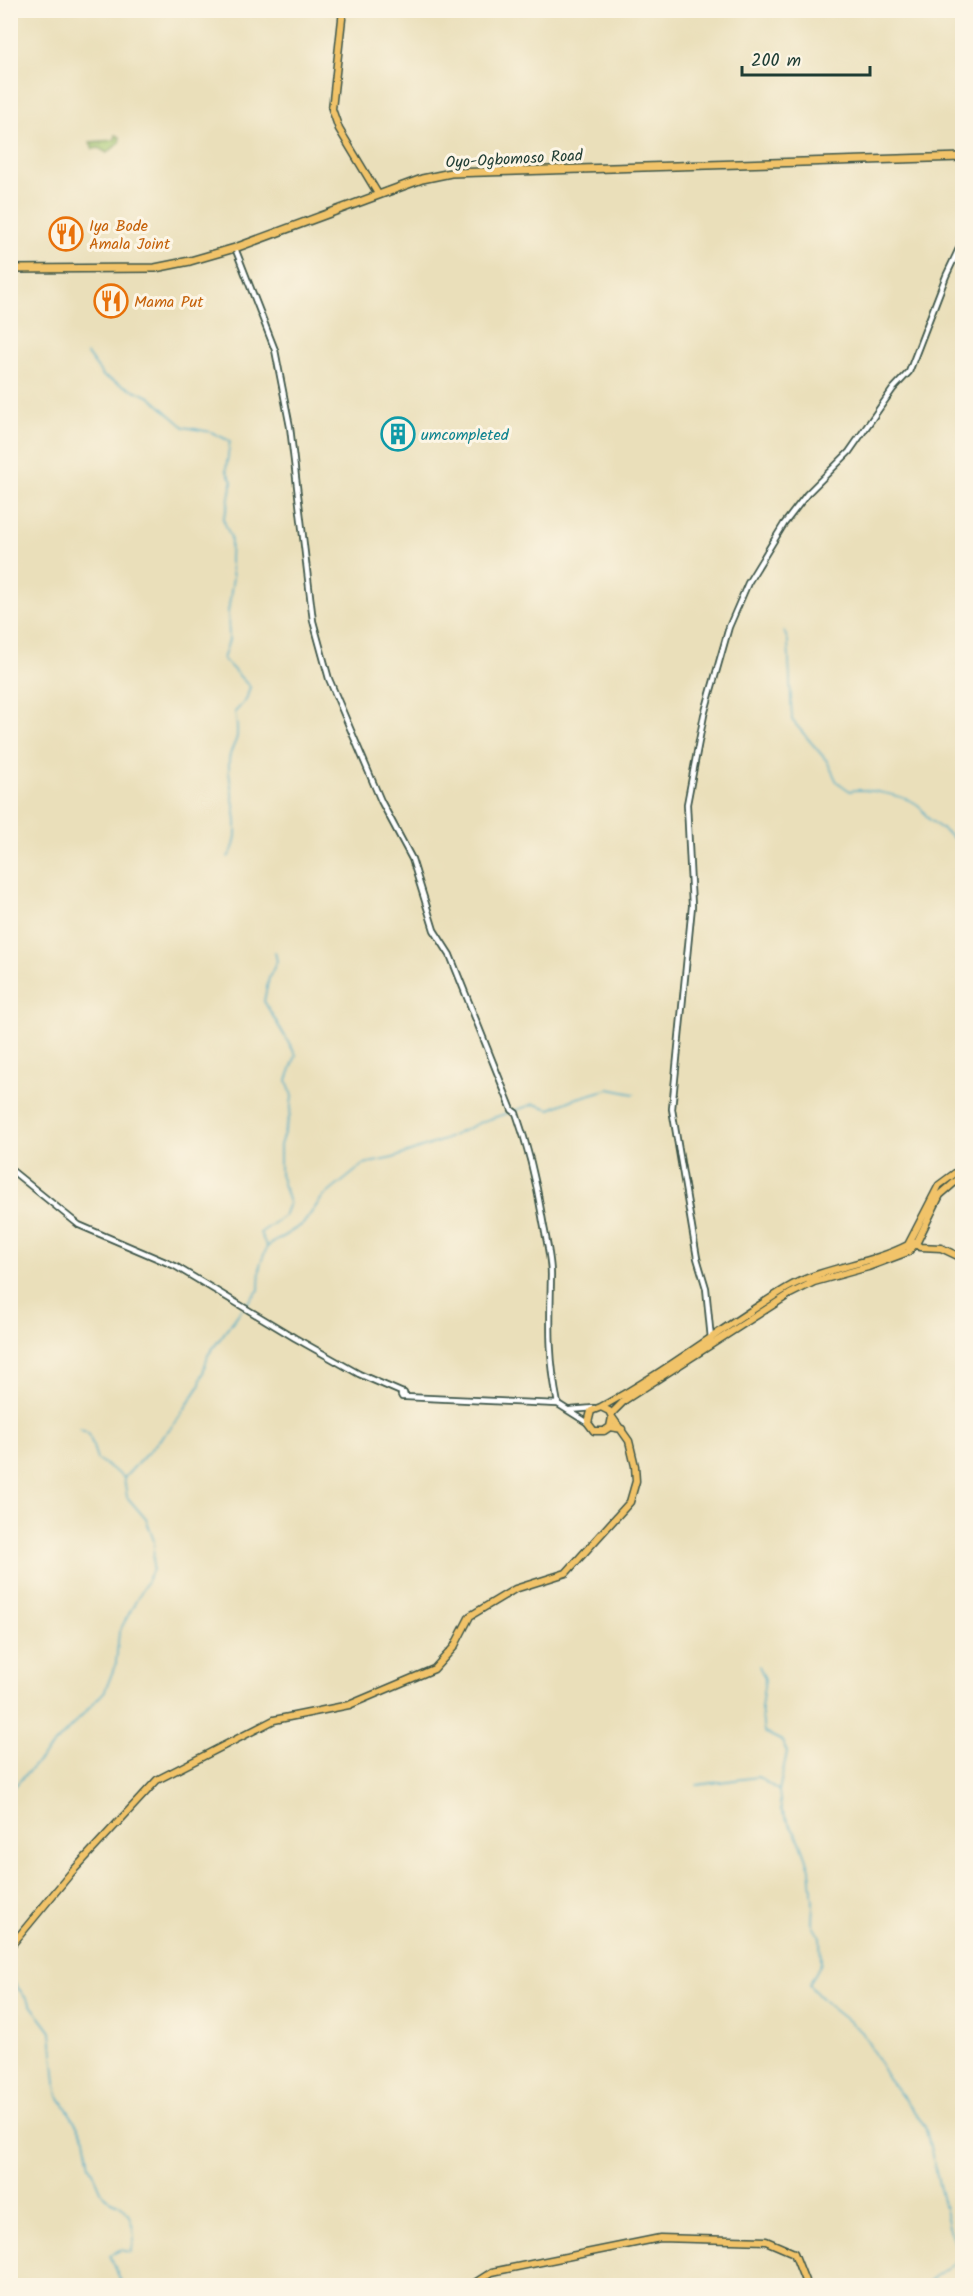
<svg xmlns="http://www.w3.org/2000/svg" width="973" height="2296" font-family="Kalam,sans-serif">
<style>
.grass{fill:url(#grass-tufts);stroke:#628252;stroke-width:1.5}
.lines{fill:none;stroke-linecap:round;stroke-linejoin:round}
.stream{stroke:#47a9c6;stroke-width:1.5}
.minor-casing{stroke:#3d5548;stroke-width:8}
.major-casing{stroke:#3d5548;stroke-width:9}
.highway-casing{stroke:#3d5548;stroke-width:10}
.minor{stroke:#fff;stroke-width:4.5}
.major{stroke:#f1c369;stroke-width:6}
.highway{stroke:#f1c369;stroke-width:7}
.labels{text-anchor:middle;stroke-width:6;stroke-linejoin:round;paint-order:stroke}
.street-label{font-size:16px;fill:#1f3d34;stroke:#fcf5e5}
.food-label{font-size:16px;fill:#c56008;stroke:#fcf5e5;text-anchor:start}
.culture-label{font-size:16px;fill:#0d838f;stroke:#fcf5e5;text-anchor:start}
</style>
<defs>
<pattern id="grass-tufts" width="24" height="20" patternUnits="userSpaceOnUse" patternTransform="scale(1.5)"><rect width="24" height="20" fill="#a5c871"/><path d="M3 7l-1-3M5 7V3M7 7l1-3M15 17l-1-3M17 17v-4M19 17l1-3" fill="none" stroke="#86a45e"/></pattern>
</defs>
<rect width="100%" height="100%" fill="#fcf5e5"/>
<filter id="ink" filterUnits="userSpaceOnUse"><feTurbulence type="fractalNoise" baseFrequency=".0167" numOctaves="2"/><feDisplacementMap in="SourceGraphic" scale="12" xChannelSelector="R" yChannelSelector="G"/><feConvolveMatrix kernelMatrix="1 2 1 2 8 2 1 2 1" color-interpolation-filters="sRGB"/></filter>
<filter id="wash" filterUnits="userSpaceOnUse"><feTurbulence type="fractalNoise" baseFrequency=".008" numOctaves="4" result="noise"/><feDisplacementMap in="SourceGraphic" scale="24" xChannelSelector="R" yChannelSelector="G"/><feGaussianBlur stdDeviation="1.35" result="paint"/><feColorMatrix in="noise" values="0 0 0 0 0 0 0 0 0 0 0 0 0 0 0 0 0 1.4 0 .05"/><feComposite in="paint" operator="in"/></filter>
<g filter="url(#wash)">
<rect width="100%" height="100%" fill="#eadfba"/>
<!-- grass -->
<path class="grass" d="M115 135 120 137 119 143 107 153 99 148 93 149 90 142 115 140Z"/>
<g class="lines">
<!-- stream -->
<path class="stream" d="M87 354 104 377 150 397 184 427 211 432 230 441 226 470 232 481 227 509 223 519 231 538 230 561 233 577 228 612 229 640 223 659 250 687 246 700 235 712C236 720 239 733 236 740 233 748 229 752 229 762 227 789 247 834 228 857
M784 631 788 641 792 720 827 761 837 782 850 791C863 787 906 796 918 805 923 809 925 816 930 820 941 829 953 836 962 847
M268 1246 303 1224 322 1198 364 1164 393 1158 444 1140 481 1122 534 1104 550 1109 574 1099 609 1089 634 1094
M245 1305 259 1290 260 1265 267 1247 260 1233 284 1216 289 1203 280 1174V1145L290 1115 292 1096 287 1080 296 1055 264 1001 269 978 277 961 275 952
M80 1429 89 1434 97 1459 123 1477
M759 1666 765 1679 761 1708 764 1732 782 1741 787 1752 779 1791 781 1810 801 1843 810 1868 813 1902 812 1923 820 1937 821 1963 809 1985 827 2004 862 2032 888 2078 925 2126 951 2235 962 2256
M697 1785 758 1777 778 1790
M10 1791 105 1691 116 1663 119 1632 153 1570 154 1541 146 1519 127 1497 124 1478 176 1422 199 1387 208 1355 242 1309
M10 1977 51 2032 57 2093 85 2138 90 2165 103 2195C108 2202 114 2201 120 2205 133 2214 137 2238 131 2252L120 2250 110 2255 123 2286
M922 2286 962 2257"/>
</g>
</g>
<g filter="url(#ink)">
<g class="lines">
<defs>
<path id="minor" d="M235 248 275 350 290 427 313 621 329 679 381 801 412 859 434 930 450 955 512 1110 516 1113C528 1147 536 1180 542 1216 545 1235 551 1256 551 1275 550 1324 548 1355 558 1404
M10 1169 79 1225 175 1266 295 1338 359 1374 403 1393
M711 1339 706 1288 697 1258 672 1109 692 906 687 804 704 715 729 627 748 583 784 524 807 494 849 452 893 389 909 372 946 276 962 242
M404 1393 405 1397H402L401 1395Z
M405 1397 558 1404 588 1423
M570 1410 594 1408"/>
<path id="major" d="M343 10 332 109 339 129 378 194
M913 1242 920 1247 941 1248 962 1258
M601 1407C666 1372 724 1326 787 1288 825 1266 870 1265 908 1245L939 1185 962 1168
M611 1414 625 1400 790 1294 814 1282 868 1267 908 1252 917 1242 940 1195 962 1176
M610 1427 612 1417 609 1411 601 1407 591 1411 588 1423 594 1431H604L610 1427 622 1429
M10 1947 71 1873 157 1780 274 1720 349 1705 434 1669 454 1647 470 1616 515 1589 566 1573 630 1502 636 1481 635 1466 629 1441 612 1417
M470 2286 492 2272 660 2238 766 2241 794 2253 807 2286"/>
<path id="highway" d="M10 269 155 268 190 261 235 248 422 179 451 173 962 157"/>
</defs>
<!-- minor casing -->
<use href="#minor" class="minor-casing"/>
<!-- major casing -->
<use href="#major" class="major-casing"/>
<!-- highway casing -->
<use href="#highway" class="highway-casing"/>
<!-- minor -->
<use href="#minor" class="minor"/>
<!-- major -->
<use href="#major" class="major"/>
<!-- highway -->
<use href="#highway" class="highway"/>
</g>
</g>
<!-- icons -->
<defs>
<symbol id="restaurant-ring" viewBox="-11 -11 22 22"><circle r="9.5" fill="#fcf5e5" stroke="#e8710a" stroke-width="1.5"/><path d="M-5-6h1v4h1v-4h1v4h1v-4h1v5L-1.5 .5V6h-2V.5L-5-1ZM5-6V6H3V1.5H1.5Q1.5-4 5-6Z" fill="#e8710a"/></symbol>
<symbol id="building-ring" viewBox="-11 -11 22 22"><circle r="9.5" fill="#fcf5e5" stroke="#0f9aa8" stroke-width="1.5"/><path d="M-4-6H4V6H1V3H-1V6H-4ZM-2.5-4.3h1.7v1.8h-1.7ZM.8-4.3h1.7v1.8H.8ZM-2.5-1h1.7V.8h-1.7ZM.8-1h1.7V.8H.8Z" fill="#0f9aa8"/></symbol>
</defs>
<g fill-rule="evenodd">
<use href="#restaurant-ring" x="47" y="215" width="38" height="38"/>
<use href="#restaurant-ring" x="92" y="282" width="38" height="38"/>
<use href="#building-ring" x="379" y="415" width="38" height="38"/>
</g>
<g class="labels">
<!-- street labels -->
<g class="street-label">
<text transform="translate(514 158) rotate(-3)" y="6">Oyo-Ogbomoso Road</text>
</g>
<!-- food labels -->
<g class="food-label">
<text x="89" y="231">Iya Bode<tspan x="89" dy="18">Amala Joint</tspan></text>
<text x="134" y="307">Mama Put</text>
</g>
<!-- culture labels -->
<g class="culture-label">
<text x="421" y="440">umcompleted</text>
</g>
</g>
<!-- margin -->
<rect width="973" height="2296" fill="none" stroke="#fcf5e5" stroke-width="36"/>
<!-- scale -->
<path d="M742 66v9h128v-9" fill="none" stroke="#1f3d34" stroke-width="3"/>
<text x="751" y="66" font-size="18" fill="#1f3d34" stroke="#fcf5e5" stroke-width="4.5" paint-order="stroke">200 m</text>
</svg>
